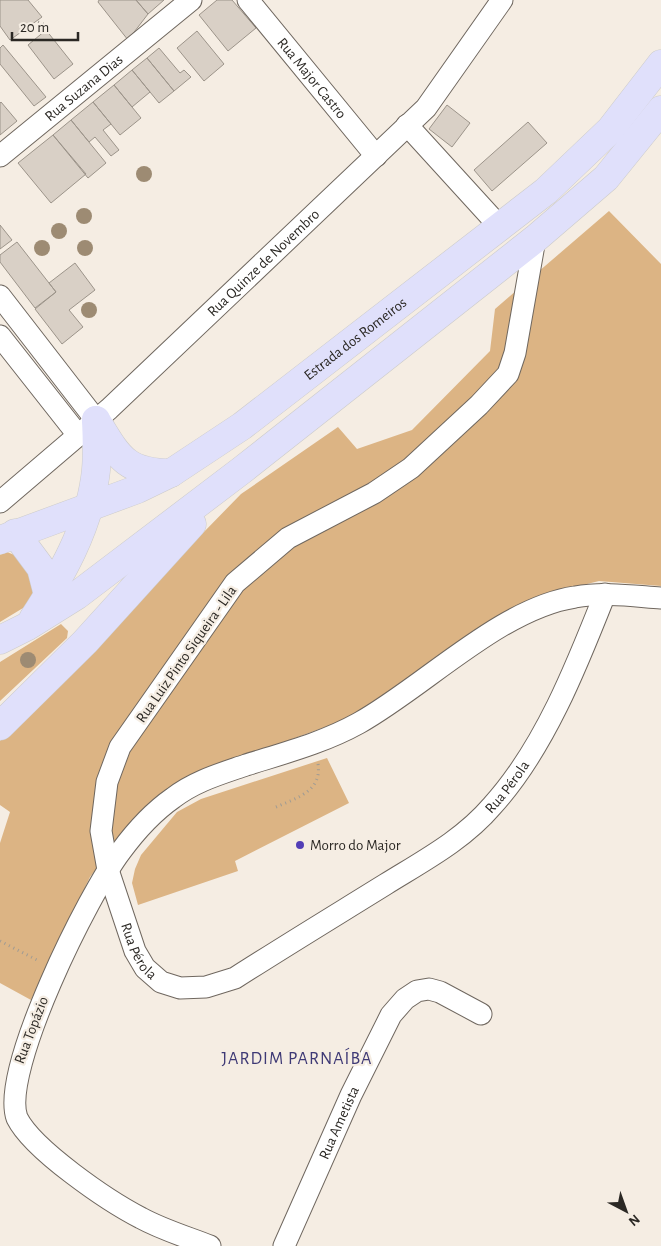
<svg xmlns="http://www.w3.org/2000/svg" width="661" height="1246" font-family="'Alegreya Sans',sans-serif">
<style>
.green{fill:#dcb484}
.building{fill:#d9d0c6;stroke:#9c948a}
.lines{fill:none;stroke-linecap:round;stroke-linejoin:round}
.minor-casing{stroke:#6f675f;stroke-width:23}
.major-casing{stroke:#cccbca;stroke-width:29}
.path{stroke:#a09b93;stroke-width:3;stroke-dasharray:1 4;stroke-linecap:butt}
.minor{stroke:#fff;stroke-width:21}
.major{stroke:#e0e0fb;stroke-width:28}
.tree{fill:#9d8b73}
.poi-dot{fill:#523eb6;stroke:#f5ede3;stroke-width:2}
.labels{text-anchor:middle;stroke-width:4.5;stroke-linejoin:round;paint-order:stroke}
.street-label{font-size:15px;fill:#2b2824;stroke:#f5ede3}
.poi-label{font-size:15px;fill:#2b2824;stroke:#f5ede3;text-anchor:start}
.quarter-label{font-size:18px;letter-spacing:1px;fill:#3e3975;stroke:#f5ede3}
</style>
<rect width="100%" height="100%" fill="#f5ede3"/>
<!-- green -->
<path class="green" d="M609 211 661 264V586L599 581 539 596 377 708 188 777 125 831 90 877 31 1000 0 983V843L10 812 0 805V741L241 494 338 427 357 449 412 430 490 351 495 309Z
M7 552 24 559 35 593 23 608 0 622V555Z
M61 624 68 631 67 638 0 701V662Z
M327 758 349 803 235 861 238 871 138 905 132 883 135 869 141 855 177 812 201 799Z"/>
<!-- building -->
<path class="building" d="M0 0H28L42 17 10 40 0 26Z
M99 0H136L148 14 128 40 98 2Z
M136 0H164L148 14Z
M217 0H232L256 28 228 51 199 15Z
M46 30 73 64 54 79 28 45Z
M197 31 224 64 204 81 177 48Z
M3 45 46 97 34 106 0 64V48Z
M159 48 180 73 184 70 191 77 174 91 147 58Z
M147 58 174 91 159 103 132 70Z
M132 70 150 92 132 107 114 85Z
M114 85 141 118 120 135 93 102Z
M1 102 17 121 0 135V103Z
M93 102 111 124 103 130 119 150 111 156 95 137 89 142 71 120Z
M447 105 470 123 452 147 429 129Z
M71 120 106 163 88 178 53 135Z
M528 122 547 143 492 191 474 170Z
M53 135 86 174 51 203 18 163Z
M0 225 12 240 0 249Z
M17 242 56 292 35 308 0 262V255Z
M75 263 95 290 69 310 83 327 62 344 35 309 56 292 49 283Z"/>
<g class="lines">
<defs>
<g id="minor">
<path id="s1" d="M248 0 376 156"/>
<path d="M407 125 500 227"/>
<path id="s2" d="M0 156 191 0"/>
<path id="s3" d="M535 239 515 353 508 374 479 405 411 468 374 493 288 538 235 583 120 747 107 782 101 831 108 870 135 951 145 968 161 982 180 988 206 987 235 978C285 946 336 915 386 884 423 861 463 840 492 806 544 749 577 665 605 594"/>
<path d="M0 296 96 420"/>
<path d="M0 336 78 435"/>
<path id="s4" d="M0 502 109 409 426 108 502 0"/>
<path d="M210 1246C187 1237 163 1230 141 1218 108 1201 33 1150 17 1118 0 1071 89 893 121 851 135 832 153 812 173 798 195 781 220 774 246 765 284 753 323 743 359 723 425 686 501 608 575 597 604 592 632 596 661 598"/>
<path id="s5" d="M284 1246 351 1095 391 1015 405 999 417 991 429 989 440 992 481 1014"/>
</g>
<g id="major">
<path d="M96 420C118 456 125 473 171 473"/>
<path d="M15 533 41 568 48 595"/>
<path id="s6" d="M0 540 138 489 171 473 242 426 546 191 610 130 661 64"/>
<path d="M33 619C61 576 88 529 95 478 98 459 97 440 96 420"/>
<path d="M0 640 28 626 76 596 242 470 535 239 606 178 661 110"/>
<path d="M0 726 85 642 192 524"/>
</g>
</defs>
<!-- minor casing -->
<use href="#minor" class="minor-casing"/>
<!-- major casing -->
<use href="#major" class="major-casing"/>
<!-- path -->
<path class="path" d="M38 22 48 26
M276 807C297 798 322 791 318 764
M0 941 37 960"/>
<!-- minor -->
<use href="#minor" class="minor"/>
<!-- major -->
<use href="#major" class="major"/>
</g>
<!-- trees -->
<g class="tree">
<circle cx="144" cy="174" r="8"/>
<circle cx="84" cy="216" r="8"/>
<circle cx="59" cy="231" r="8"/>
<circle cx="42" cy="248" r="8"/>
<circle cx="85" cy="248" r="8"/>
<circle cx="89" cy="310" r="8"/>
<circle cx="28" cy="660" r="8"/>
</g>
<!-- markers -->
<circle class="poi-dot" cx="300" cy="845" r="5"/>
<g class="labels">
<!-- street labels -->
<g class="street-label">
<text dy="5" stroke="none"><textPath href="#s1" startOffset="101">Rua Major Castro</textPath></text>
<text dy="5" stroke="none"><textPath href="#s2" startOffset="108">Rua Suzana Dias</textPath></text>
<text dy="5" stroke="none"><textPath href="#s4" startOffset="356">Rua Quinze de Novembro</textPath></text>
<text dy="5" stroke="none"><textPath href="#s6" startOffset="412">Estrada dos Romeiros</textPath></text>
<text transform="translate(186 654) rotate(-55)" y="5">Rua Luiz Pinto Siqueira - Lila</text>
<text dy="5" stroke="none"><textPath href="#s3" startOffset="1348">Rua Pérola</textPath></text>
<text dy="5" stroke="none"><textPath href="#s3" startOffset="898">Rua Pérola</textPath></text>
<text transform="translate(31 1030) rotate(-69)" y="5">Rua Topázio</text>
<text dy="5" stroke="none"><textPath href="#s5" startOffset="135">Rua Ametista</textPath></text>
</g>
<!-- poi labels -->
<g class="poi-label">
<text x="310" y="850">Morro do Major</text>
</g>
<!-- quarter labels -->
<g class="quarter-label">
<text x="297" y="1064">JARDIM PARNAÍBA</text>
</g>
</g>
<!-- north arrow -->
<g transform="translate(626 1211) rotate(139)" stroke="#f5ede3" stroke-width="4" paint-order="stroke">
<path d="M0-4L9 19L0 12L-9 19Z" fill="#2b2824"/>
<text y="-8" font-size="14" font-weight="bold" text-anchor="middle" fill="#2b2824">N</text>
</g>
<!-- scale -->
<path d="M12 32v8h66v-8" fill="none" stroke="#2b2824" stroke-width="2.5"/>
<text x="20" y="32" font-size="15" fill="#2b2824" stroke="#f5ede3" stroke-width="4" paint-order="stroke">20 m</text>
</svg>
